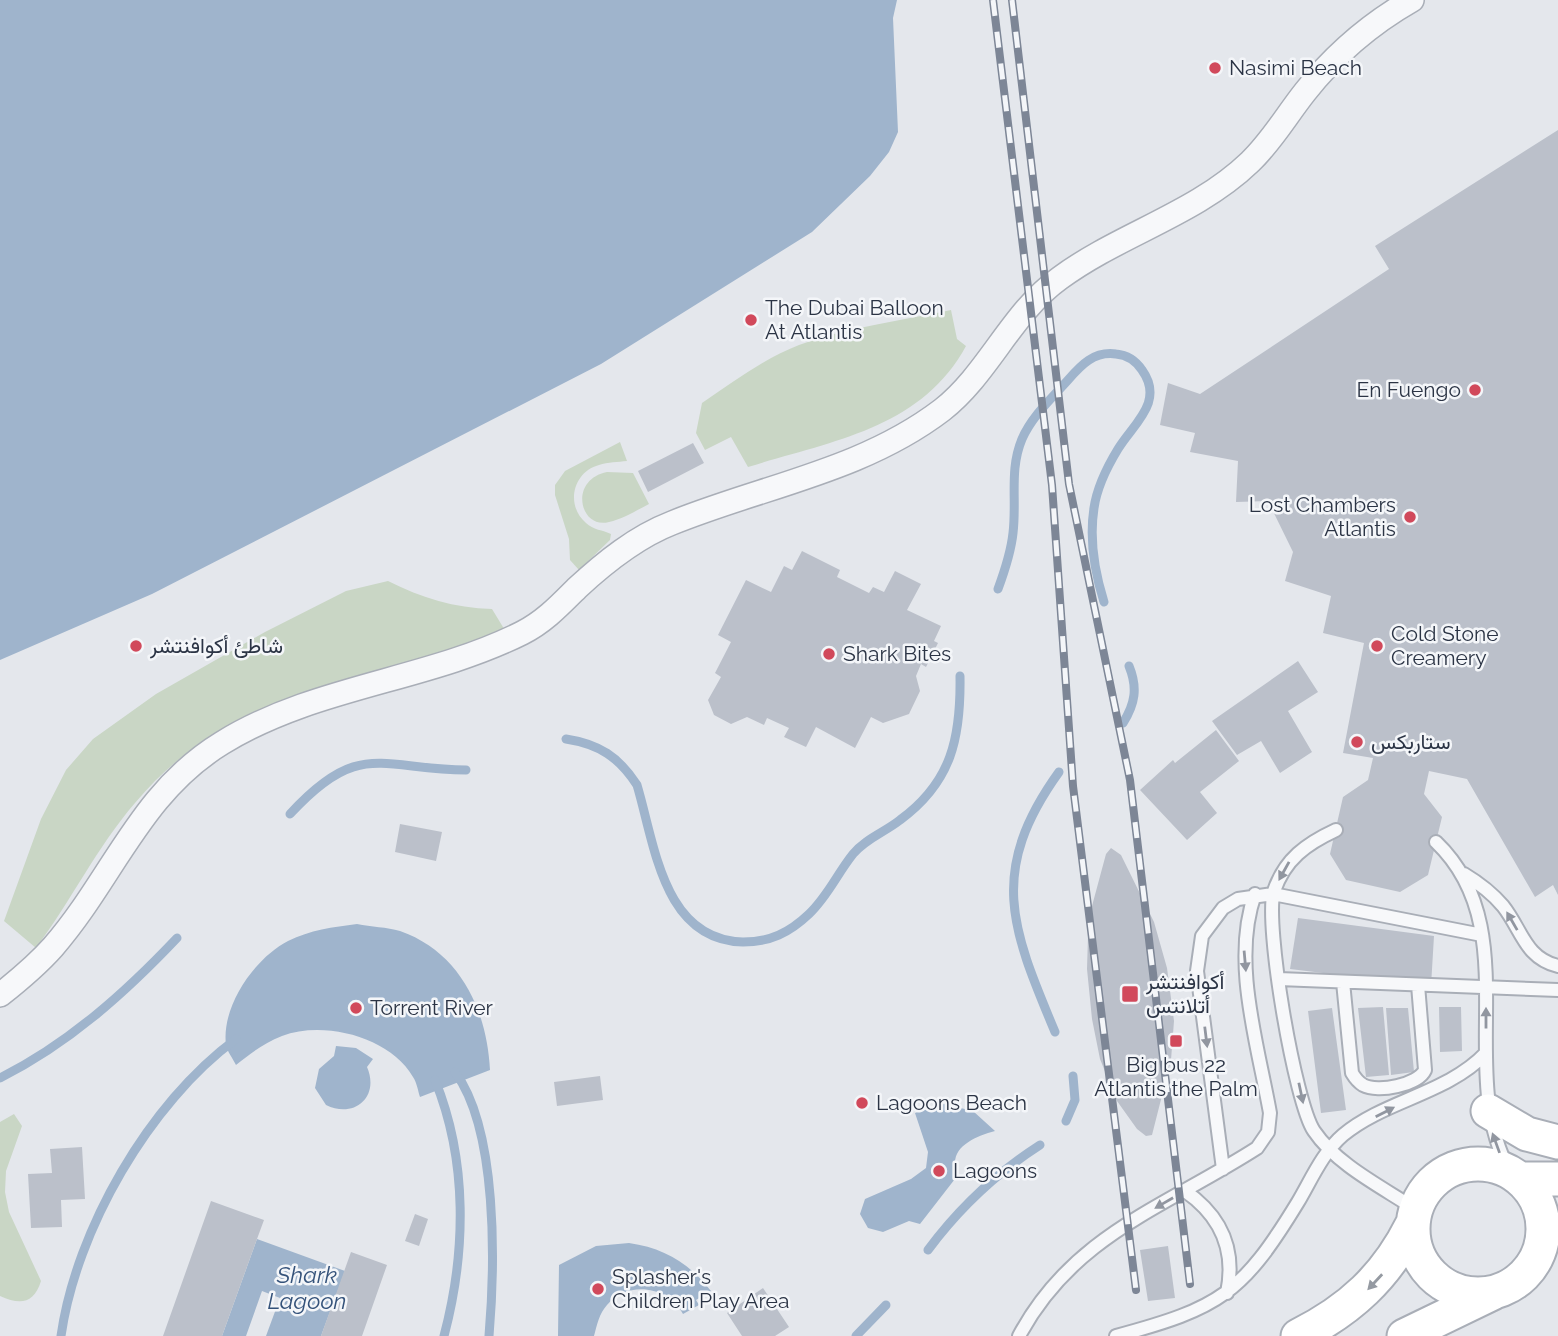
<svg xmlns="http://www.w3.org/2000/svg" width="1558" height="1336" font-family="Raleway,Vazirmatn,sans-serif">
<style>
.green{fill:#c9d6c5}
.water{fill:#9fb4cc}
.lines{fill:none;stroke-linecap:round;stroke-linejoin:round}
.stream{stroke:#9fb4cc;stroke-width:9}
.building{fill:#bbc0ca}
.lane-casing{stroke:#a9aeb7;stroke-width:16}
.street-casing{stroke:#a9aeb7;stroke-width:26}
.secondary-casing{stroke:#a9aeb7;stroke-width:37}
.lane{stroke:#f7f8fa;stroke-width:12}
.street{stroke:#f7f8fa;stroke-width:23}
.secondary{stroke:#fff;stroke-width:33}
.rail-casing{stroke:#7d8696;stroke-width:8}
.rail{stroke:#f4f6f9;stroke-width:5;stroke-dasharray:16;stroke-linecap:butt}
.oneway{fill:#9196a0}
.oneway2{fill:#959aa2}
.poi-dot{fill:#d1495b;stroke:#f4f6f9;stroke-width:2.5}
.labels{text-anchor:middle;stroke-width:5;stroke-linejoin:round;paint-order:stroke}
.poi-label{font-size:21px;fill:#2b3445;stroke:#f4f6f9;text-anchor:start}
.water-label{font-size:23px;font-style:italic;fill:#34527a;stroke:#f4f6f9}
</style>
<rect width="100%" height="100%" fill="#e4e7ec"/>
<!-- green -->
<path class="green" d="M951 310 957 339 966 346C921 429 831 441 748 467L731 437 705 450 696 433 702 403C733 382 765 358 799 345 848 327 900 321 951 310Z
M620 442 627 461C618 462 608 462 599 465 573 472 565 505 586 523 593 530 603 530 611 534L610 540 579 570 570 560 569 539 555 495V485L565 471Z
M607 472 633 473 649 504C637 510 623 519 609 522 580 530 568 480 607 472Z
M388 581C422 598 454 608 492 609L506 632C474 643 442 655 410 664 302 694 211 712 135 803 97 847 71 901 36 948L4 921 41 819 66 770 93 739 156 694 265 632 346 591Z
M14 1114 22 1126 6 1171 5 1192 9 1212 41 1281C34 1304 20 1305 0 1296V1122Z"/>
<!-- water -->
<path class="water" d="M0 0H897L893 18 898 132 889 152 870 176 812 232 601 364 152 594 0 660Z
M357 924C371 927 387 927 400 931 460 952 487 1010 490 1070L420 1097C418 1091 417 1083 413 1077 390 1037 324 1020 282 1036 264 1043 251 1053 236 1065 233 1059 227 1051 226 1045 221 1006 255 958 288 941 310 930 333 927 357 924Z
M336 1046 356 1048 373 1059 367 1067C380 1097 354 1119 326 1105L315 1088 319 1069 334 1056Z
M944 1104 973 1111 995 1131C973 1137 946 1149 958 1175L920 1224 909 1221 883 1232 868 1228 860 1214 865 1199 911 1179 926 1168 928 1152 915 1113Z
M257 1239 345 1271 321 1336H266L280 1298 262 1291 246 1336H222Z
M629 1243C664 1248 689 1263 711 1291L696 1300 699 1305 683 1314C668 1286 628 1280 607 1305 599 1314 597 1325 594 1336H558L559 1265 596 1246Z"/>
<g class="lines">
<!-- stream -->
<path class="stream" d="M998 589C1005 570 1011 552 1013 533 1017 500 1009 470 1022 439 1032 416 1052 398 1068 380 1081 365 1094 351 1116 354 1127 355 1136 361 1142 370 1165 402 1133 424 1118 449 1107 467 1097 487 1094 508 1089 540 1094 570 1104 602
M1123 723C1135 704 1138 688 1129 666
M566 739C599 744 619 757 637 785 655 845 663 940 743 942 770 942 789 933 809 914 828 896 837 874 853 854 865 839 885 832 900 820 952 782 961 737 960 676
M290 814C359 739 380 769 466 770
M1055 1032C1012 929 987 872 1059 772
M455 1072C498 1130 495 1265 489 1336
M0 1078C68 1044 125 993 177 938
M435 1080C468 1161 466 1253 444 1336
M1066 1121 1075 1100 1073 1076
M928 1250C960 1207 995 1174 1040 1145
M61 1336C76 1230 149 1103 236 1039
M856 1336 886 1305"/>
</g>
<!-- building -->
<path class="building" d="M1558 130V895L1553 885 1535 897 1467 779 1429 771 1424 794 1442 817 1428 875 1400 892 1346 880 1330 854 1343 797 1368 780 1373 758 1343 753 1364 643 1323 633 1331 596 1285 581 1293 552 1268 501 1236 502 1238 461 1190 452 1195 433 1160 425 1168 383 1200 394 1389 269 1375 246Z
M693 443 704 463 648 492 638 471Z
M802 551 840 570 837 577 869 593 873 587 884 592 895 571 921 584 907 610 941 626 934 641 938 643 926 667 921 664 916 676 920 691 909 714 883 723 871 717 855 748 816 727 806 747 784 737 789 728 767 718 764 725 747 717 731 724 714 715 708 700 721 677 715 673 731 642 718 635 746 580 771 592 784 566 792 570Z
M1298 661 1318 692 1288 711 1312 752 1280 773 1261 741 1237 755 1212 721Z
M1216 730 1239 761 1200 792 1217 813 1187 840 1140 790 1173 760 1175 763Z
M400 824 442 832 436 861 395 852Z
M1111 848 1121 855 1154 922 1167 968 1174 1021 1171 1060 1152 1135 1146 1136 1137 1129 1117 1101 1100 1059 1092 1019 1087 969 1088 936 1092 906 1106 854Z
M1298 918 1434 936 1431 986 1290 969Z
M1383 1007 1389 1075 1366 1077 1358 1008Z
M1439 1007H1461L1462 1051 1440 1052Z
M1332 1008 1346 1110 1321 1113 1308 1011Z
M1386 1008H1408L1414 1072 1391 1075Z
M600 1076 603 1100 557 1106 554 1082Z
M82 1147 85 1199 61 1200 62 1227 31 1228 28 1174 52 1173 50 1149Z
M211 1201 264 1220 257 1239 222 1336H163Z
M415 1214 428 1219 419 1246 405 1241Z
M1168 1246 1175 1298 1148 1301 1140 1250Z
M351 1252 387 1265 362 1336H321Z
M763 1288 789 1327 775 1336H742L727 1313Z"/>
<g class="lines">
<defs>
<path id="lane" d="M1336 830C1306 844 1285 859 1274 891 1264 923 1295 1103 1314 1131 1337 1165 1382 1187 1415 1209
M1436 842C1528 930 1453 1069 1510 1172
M1464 874C1479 883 1492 893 1503 906 1522 930 1525 958 1558 966
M1279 979 1558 990
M1343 982 1352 1073C1355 1078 1358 1082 1363 1085 1378 1093 1418 1085 1425 1070L1418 985
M1223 1169 1197 971 1202 936 1223 908 1238 899 1273 894 1482 935
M1185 1191C1221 1216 1236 1250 1227 1293
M1019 1336C1073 1235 1165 1207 1257 1148L1268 1132 1270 1113C1258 1045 1231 961 1255 894
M1116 1336C1220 1308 1242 1294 1298 1202 1311 1180 1323 1152 1343 1135 1385 1100 1447 1094 1486 1053"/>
<path id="street" d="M0 995C19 980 37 965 53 947 113 878 140 793 222 743 314 686 426 681 522 633 544 622 560 605 577 588 605 562 636 537 672 523 763 486 862 471 942 410 989 373 1011 313 1060 278 1120 234 1196 214 1250 162 1272 141 1286 116 1305 92 1335 54 1370 24 1412 0"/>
<path id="secondary" d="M1488 1111 1527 1134 1558 1142
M1413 1229a65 65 0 1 1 130 0a65 65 0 1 1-130 0Z
M1520 1179H1558
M1298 1336C1350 1310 1386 1277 1412 1225
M1404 1336 1493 1293"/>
</defs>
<!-- lane casing -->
<use href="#lane" class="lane-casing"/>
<!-- street casing -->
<use href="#street" class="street-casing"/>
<!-- secondary casing -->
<use href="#secondary" class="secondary-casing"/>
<!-- lane -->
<use href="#lane" class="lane"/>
<!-- street -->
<use href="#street" class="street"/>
<!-- secondary -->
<use href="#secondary" class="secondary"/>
<defs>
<path id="rail" d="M993 0 1052 485 1073 786 1136 1290
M1012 0 1069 484 1130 780 1190 1284"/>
</defs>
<!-- rail casing -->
<use href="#rail" class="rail-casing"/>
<!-- rail -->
<use href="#rail" class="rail"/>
</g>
<!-- one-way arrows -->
<defs><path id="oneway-solid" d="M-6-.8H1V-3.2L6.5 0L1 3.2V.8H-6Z" transform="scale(1.75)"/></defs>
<g class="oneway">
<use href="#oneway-solid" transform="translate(1284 871) rotate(119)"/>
<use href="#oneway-solid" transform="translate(1512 921) rotate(-120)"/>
<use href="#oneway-solid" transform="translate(1245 961) rotate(85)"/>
<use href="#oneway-solid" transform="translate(1486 1018) rotate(-90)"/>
<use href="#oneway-solid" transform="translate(1206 1037) rotate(83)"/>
<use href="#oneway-solid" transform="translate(1301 1093) rotate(78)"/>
<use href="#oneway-solid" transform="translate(1385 1112) rotate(-27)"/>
<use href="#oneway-solid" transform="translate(1496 1143) rotate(-110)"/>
<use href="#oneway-solid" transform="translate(1164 1203) rotate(150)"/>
</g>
<use class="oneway2" href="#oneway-solid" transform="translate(1375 1282) rotate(133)"/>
<!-- markers -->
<g class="poi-dot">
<circle cx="1215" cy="68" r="7"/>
<circle cx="751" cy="320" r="7"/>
<circle cx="1475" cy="390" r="7"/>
<circle cx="1410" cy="517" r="7"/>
<circle cx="136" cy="646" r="7"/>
<circle cx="1377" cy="646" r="7"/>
<circle cx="829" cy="654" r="7"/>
<circle cx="1357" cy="742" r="7"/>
<rect x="1121" y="985" width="18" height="18" rx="3.5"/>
<circle cx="356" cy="1008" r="7"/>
<rect x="1169" y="1034" width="14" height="14" rx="3.5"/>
<circle cx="862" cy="1103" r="7"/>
<circle cx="939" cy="1171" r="7"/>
<circle cx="598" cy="1289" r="7"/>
</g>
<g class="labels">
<!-- poi labels -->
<g class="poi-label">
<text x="1229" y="75">Nasimi Beach</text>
<text x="765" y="315">The Dubai Balloon<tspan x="765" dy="24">At Atlantis</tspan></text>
<text x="1461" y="397" text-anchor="end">En Fuengo</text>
<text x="1396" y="512" text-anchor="end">Lost Chambers<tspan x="1396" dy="24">Atlantis</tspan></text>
<text x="1391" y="641">Cold Stone<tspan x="1391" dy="24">Creamery</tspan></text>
<text x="150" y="653">شاطئ أكوافنتشر</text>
<text x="843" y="661">Shark Bites</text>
<text x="1371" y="749">ستاربكس</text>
<text x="1146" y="989">أكوافنتشر<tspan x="1146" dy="24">أتلانتس</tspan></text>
<text x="370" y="1015">Torrent River</text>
<text x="1176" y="1072" text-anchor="middle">Big bus 22<tspan x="1176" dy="24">Atlantis the Palm</tspan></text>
<text x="876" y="1110">Lagoons Beach</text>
<text x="953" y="1178">Lagoons</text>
<text x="612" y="1284">Splasher's<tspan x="612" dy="24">Children Play Area</tspan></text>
</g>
<!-- water labels -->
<g class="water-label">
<text x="307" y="1283">Shark<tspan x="307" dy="26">Lagoon</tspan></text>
</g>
</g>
</svg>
